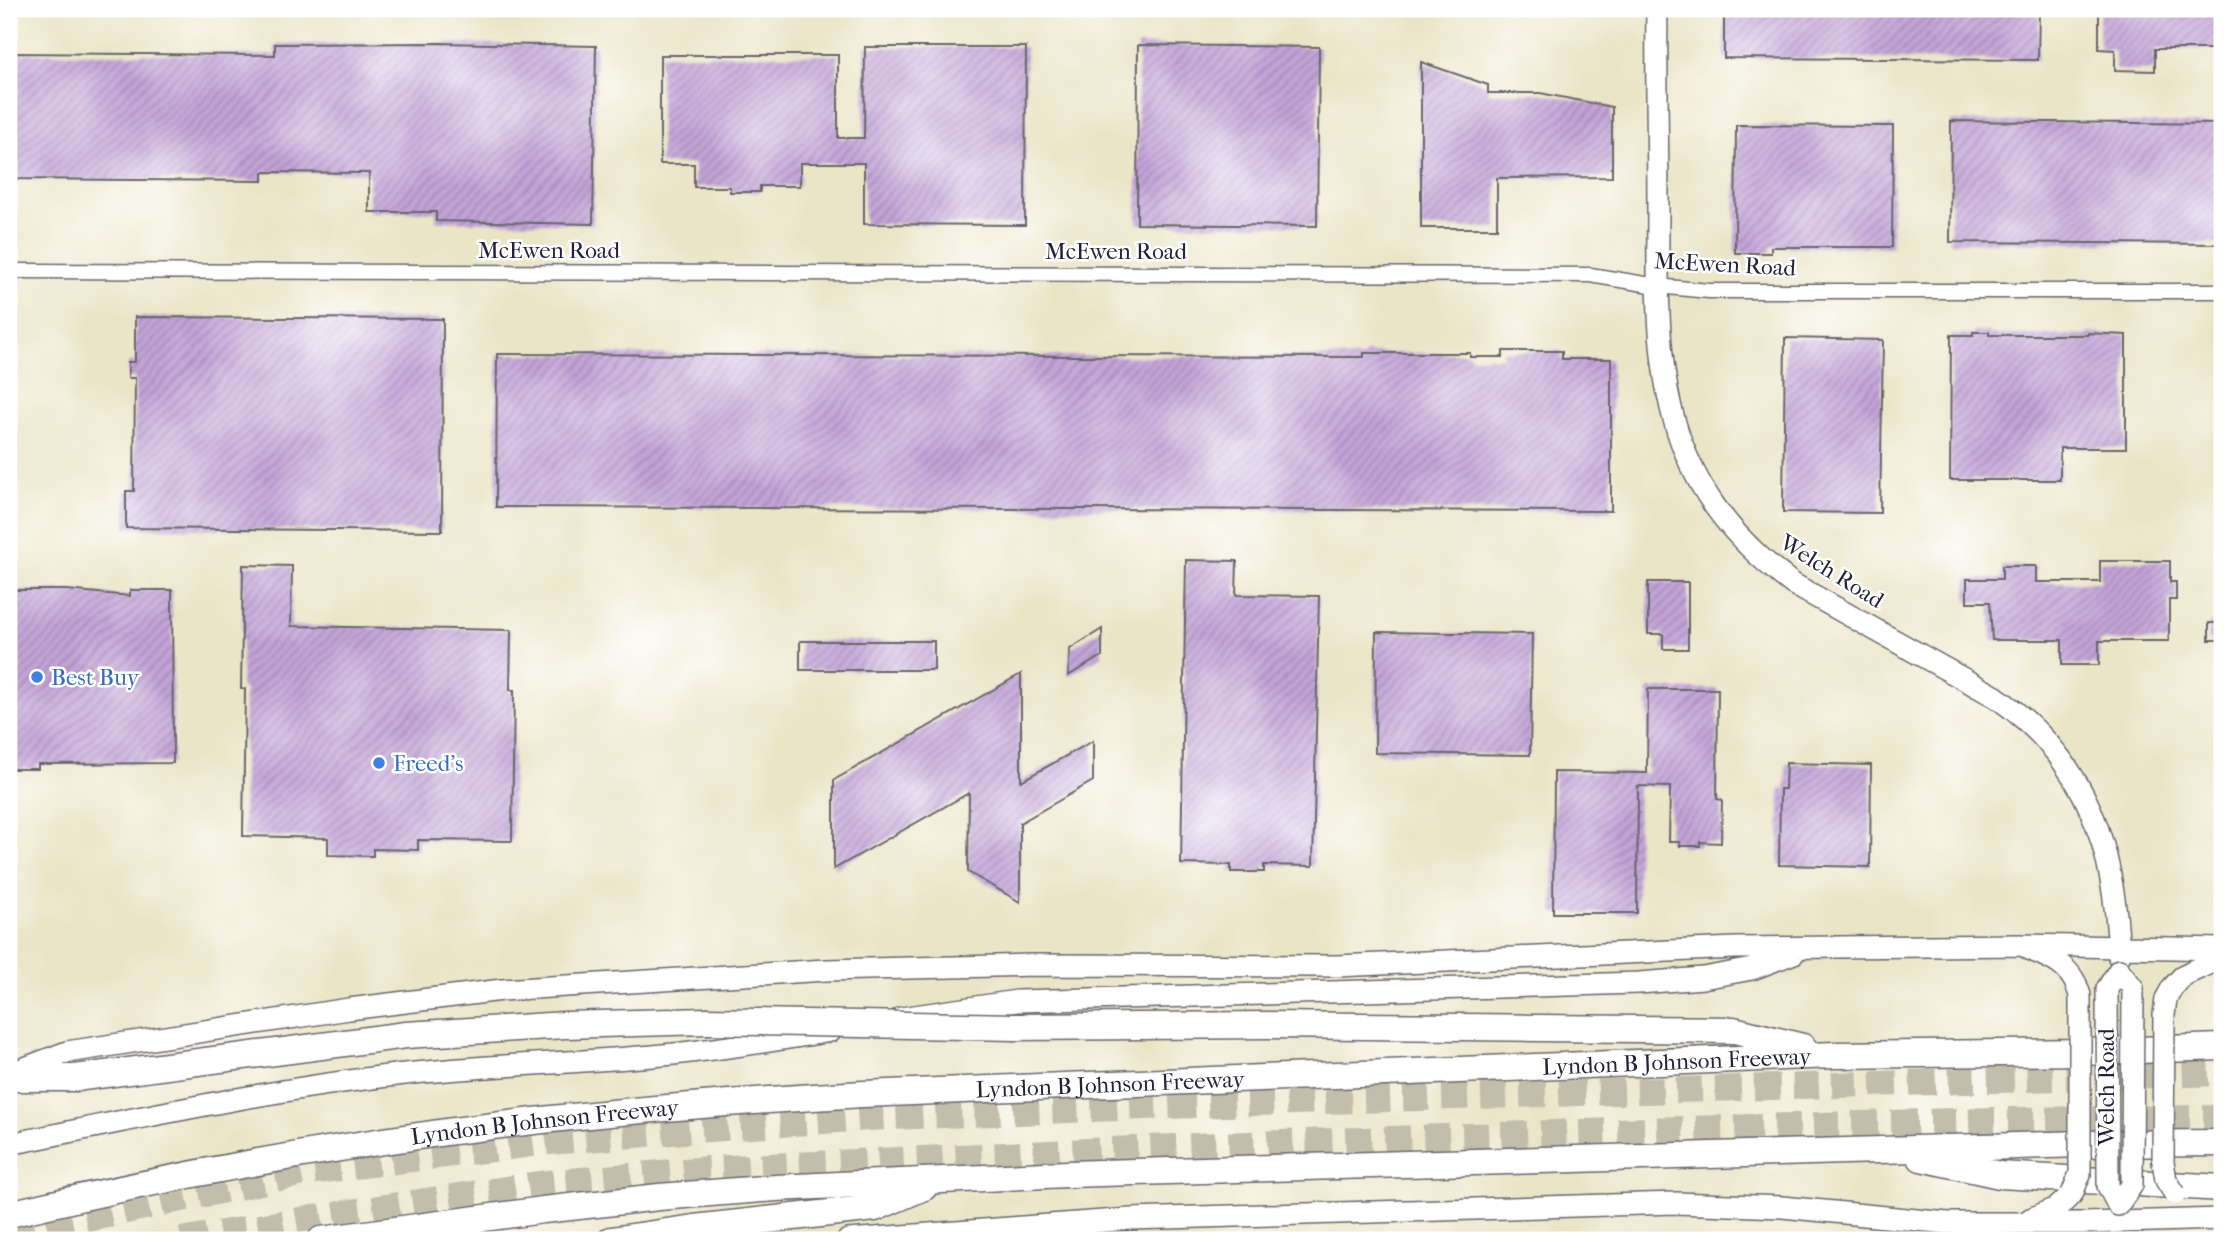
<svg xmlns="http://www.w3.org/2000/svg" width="2231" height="1249" font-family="'IM FELL French Canon',serif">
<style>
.building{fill:url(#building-hatch)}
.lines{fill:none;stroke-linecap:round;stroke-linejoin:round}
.highway-tunnel{stroke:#c3beac;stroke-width:26;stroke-dasharray:26 13;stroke-linecap:butt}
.street-casing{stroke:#68666c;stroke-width:17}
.secondary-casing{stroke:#68666c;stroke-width:24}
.highway-casing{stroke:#68666c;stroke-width:29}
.street{stroke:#fff;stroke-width:14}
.secondary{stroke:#fff;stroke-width:21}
.highway{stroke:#fff;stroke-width:26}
.secondary-bridge-casing{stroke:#68666c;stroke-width:24;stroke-linecap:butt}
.highway-bridge-casing{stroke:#68666c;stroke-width:29;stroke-linecap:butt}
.secondary-bridge{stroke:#fff;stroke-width:21}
.highway-bridge{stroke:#fff;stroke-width:26}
.shop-dot{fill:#3f7fe0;stroke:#fff;stroke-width:2.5}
.labels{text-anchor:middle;stroke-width:5;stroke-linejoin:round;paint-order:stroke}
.street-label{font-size:23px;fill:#22223b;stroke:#fff}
.shop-label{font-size:23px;fill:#366cbe;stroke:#fff;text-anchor:start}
</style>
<defs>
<pattern id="building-hatch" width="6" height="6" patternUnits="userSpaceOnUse" patternTransform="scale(1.75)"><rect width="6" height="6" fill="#c3a4d8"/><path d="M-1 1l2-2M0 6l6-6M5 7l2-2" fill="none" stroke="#9e85b0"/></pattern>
</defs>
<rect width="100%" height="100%" fill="#fff"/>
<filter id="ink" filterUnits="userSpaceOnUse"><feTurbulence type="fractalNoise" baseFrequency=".0143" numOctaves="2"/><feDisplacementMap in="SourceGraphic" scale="14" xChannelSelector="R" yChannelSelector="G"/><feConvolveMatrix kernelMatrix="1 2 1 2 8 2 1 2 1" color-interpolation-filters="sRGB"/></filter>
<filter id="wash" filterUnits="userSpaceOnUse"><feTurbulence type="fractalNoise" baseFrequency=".00686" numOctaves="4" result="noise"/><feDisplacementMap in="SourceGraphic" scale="28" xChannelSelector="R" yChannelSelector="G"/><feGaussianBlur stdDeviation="1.57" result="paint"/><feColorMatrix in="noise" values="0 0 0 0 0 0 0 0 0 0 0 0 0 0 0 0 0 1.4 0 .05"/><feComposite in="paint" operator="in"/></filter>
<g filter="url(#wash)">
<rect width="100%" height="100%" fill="#ebe5c8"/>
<g id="blocks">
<!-- building -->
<path class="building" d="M1724 9H2039L2038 60 1724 58Z
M2099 9H2222V49H2155V71L2115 70V50L2099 49Z
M439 43 596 46 593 224 436 221V212H369V173L263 172V181L9 179V53L275 55V44Z
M1138 45 1319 47 1317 226 1137 224Z
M865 47H1026L1025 225 864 224V163H800V186H760V192H730V187H694V164H660V55H838V138H864Z
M1421 62 1488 85V93H1540L1612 107V177L1497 178V228H1421Z
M1951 121 2222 124V244L1950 242Z
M1736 125 1893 126 1892 247H1771V253H1735Z
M135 317 443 319 442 531 126 528V491H134L135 378H128V362H135Z
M1973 332H1989V335H2088V333L2126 335V448H2060V480H1950L1951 335H1973Z
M1785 338 1883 340 1880 513 1783 512Z
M1503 351H1562V359H1611V511L496 507 497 354 1364 357V353H1470V357H1503Z
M1186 560 1237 561 1236 595 1319 596 1313 866 1264 865V872H1231V865L1181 864Z
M2100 561H2170V582H2176V600H2169V641H2099V665H2062V640H1992L1990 602H1967V579H2002V566H2036V582H2100Z
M243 565 292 566 291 626 511 630 510 690H514L512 841 418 840V850L373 849V856L328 855V838L243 836 245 689H241Z
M1648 582H1688V649H1663V634H1648Z
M9 590H66L130 596V590H172L173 763 38 764V769H9Z
M2209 623H2222V640H2209Z
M1102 629V656L1068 676 1070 649Z
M1376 632 1532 634 1530 755 1375 753Z
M800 641H934V670H800Z
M1021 674V781L1093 741V781L1020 823V902L968 872 969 793 834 869V780Z
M1648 689H1718L1717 799 1722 800 1721 843 1700 842V846H1680V842H1669L1670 787 1638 786 1637 913H1553L1554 772 1647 773Z
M1786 763 1871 765 1870 867 1779 865 1780 789H1785Z"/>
</g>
</g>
<g filter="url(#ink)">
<use href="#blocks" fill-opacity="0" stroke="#68666c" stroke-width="2"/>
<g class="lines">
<!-- highway-tunnel -->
<path class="highway-tunnel" d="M9 1236 308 1172 549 1142 709 1129 867 1118 1195 1105 2222 1073
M181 1240 312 1218 546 1183 708 1169 1195 1146 1583 1132 1994 1120 2222 1118"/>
<defs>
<path id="street" d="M9 271 1590 275 1657 286 1709 291H2222"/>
<path id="secondary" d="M1657 9C1656 76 1658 143 1658 210 1657 366 1655 482 1793 584L1996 697C2089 762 2115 849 2119 957
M2029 949C2049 958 2066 963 2076 984
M2172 988 2184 975 2222 958
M901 1018 1017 1001 1639 983 1703 978 1752 969 1794 953
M9 1074 67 1052 349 1009 502 990 826 970 1034 965 1337 966 1735 948 2018 945 2222 949
M9 1144C140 1118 271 1089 405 1074 494 1064 585 1063 674 1054 727 1048 779 1040 831 1031
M2030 1219 2057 1208 2072 1194
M848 1240 1131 1219 1676 1203 1782 1207 1948 1223H2085L2222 1219"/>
<g id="highway">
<path d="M1016 1027 1267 1025 1734 1030 1803 1047"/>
<path d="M9 1078H75L406 1035 565 1025 707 1021"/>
<path d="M1921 1158 2000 1175 2222 1188"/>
<path id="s1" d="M9 1214C187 1172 369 1139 552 1119 655 1108 759 1100 863 1094L1835 1055 2083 1052 2222 1047"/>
<path d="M321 1240 543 1210 659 1197 776 1188 1067 1174 2083 1144 2222 1143"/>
<path d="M611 1240 694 1228 875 1208 924 1187"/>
</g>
</defs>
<!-- street casing -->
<use href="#street" class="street-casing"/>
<!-- secondary casing -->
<use href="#secondary" class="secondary-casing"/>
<!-- highway casing -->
<use href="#highway" class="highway-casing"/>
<!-- street -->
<use href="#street" class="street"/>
<!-- secondary -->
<use href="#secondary" class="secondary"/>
<!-- highway -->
<use href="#highway" class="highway"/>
<defs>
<path id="secondary-bridge" d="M2119 970 2133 988 2132 1185 2118 1205 2108 1186 2107 989Z
M2172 988 2166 999 2164 1015 2163 1162 2166 1180 2175 1194
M2072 1194 2080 1174V995L2076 984"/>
<path id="highway-bridge" d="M707 1021 1016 1027"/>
</defs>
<!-- secondary-bridge casing -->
<use href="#secondary-bridge" class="secondary-bridge-casing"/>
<!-- highway-bridge casing -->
<use href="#highway-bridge" class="highway-bridge-casing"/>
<!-- secondary-bridge -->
<use href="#secondary-bridge" class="secondary-bridge"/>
<!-- highway-bridge -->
<use href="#highway-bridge" class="highway-bridge"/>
</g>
</g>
<!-- markers -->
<g class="shop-dot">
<circle cx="37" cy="677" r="7"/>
<circle cx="379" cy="763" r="7"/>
</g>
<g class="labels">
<!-- street labels -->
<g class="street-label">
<text x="549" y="258">McEwen Road</text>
<text x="1116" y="259">McEwen Road</text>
<text transform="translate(1725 264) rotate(3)" y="8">McEwen Road</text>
<text transform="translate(1832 571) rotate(32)" y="8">Welch Road</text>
<text dy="8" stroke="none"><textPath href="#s1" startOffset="1678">Lyndon B Johnson Freeway</textPath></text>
<text dy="8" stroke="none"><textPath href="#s1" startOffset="1111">Lyndon B Johnson Freeway</textPath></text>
<text transform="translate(2106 1087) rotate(-90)" y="8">Welch Road</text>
<text dy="8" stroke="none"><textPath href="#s1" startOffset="544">Lyndon B Johnson Freeway</textPath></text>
</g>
<!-- shop labels -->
<g class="shop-label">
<text x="51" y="685">Best Buy</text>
<text x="393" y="771">Freed's</text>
</g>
</g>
<!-- margin -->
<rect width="2231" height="1249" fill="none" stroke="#fff" stroke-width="35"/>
</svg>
